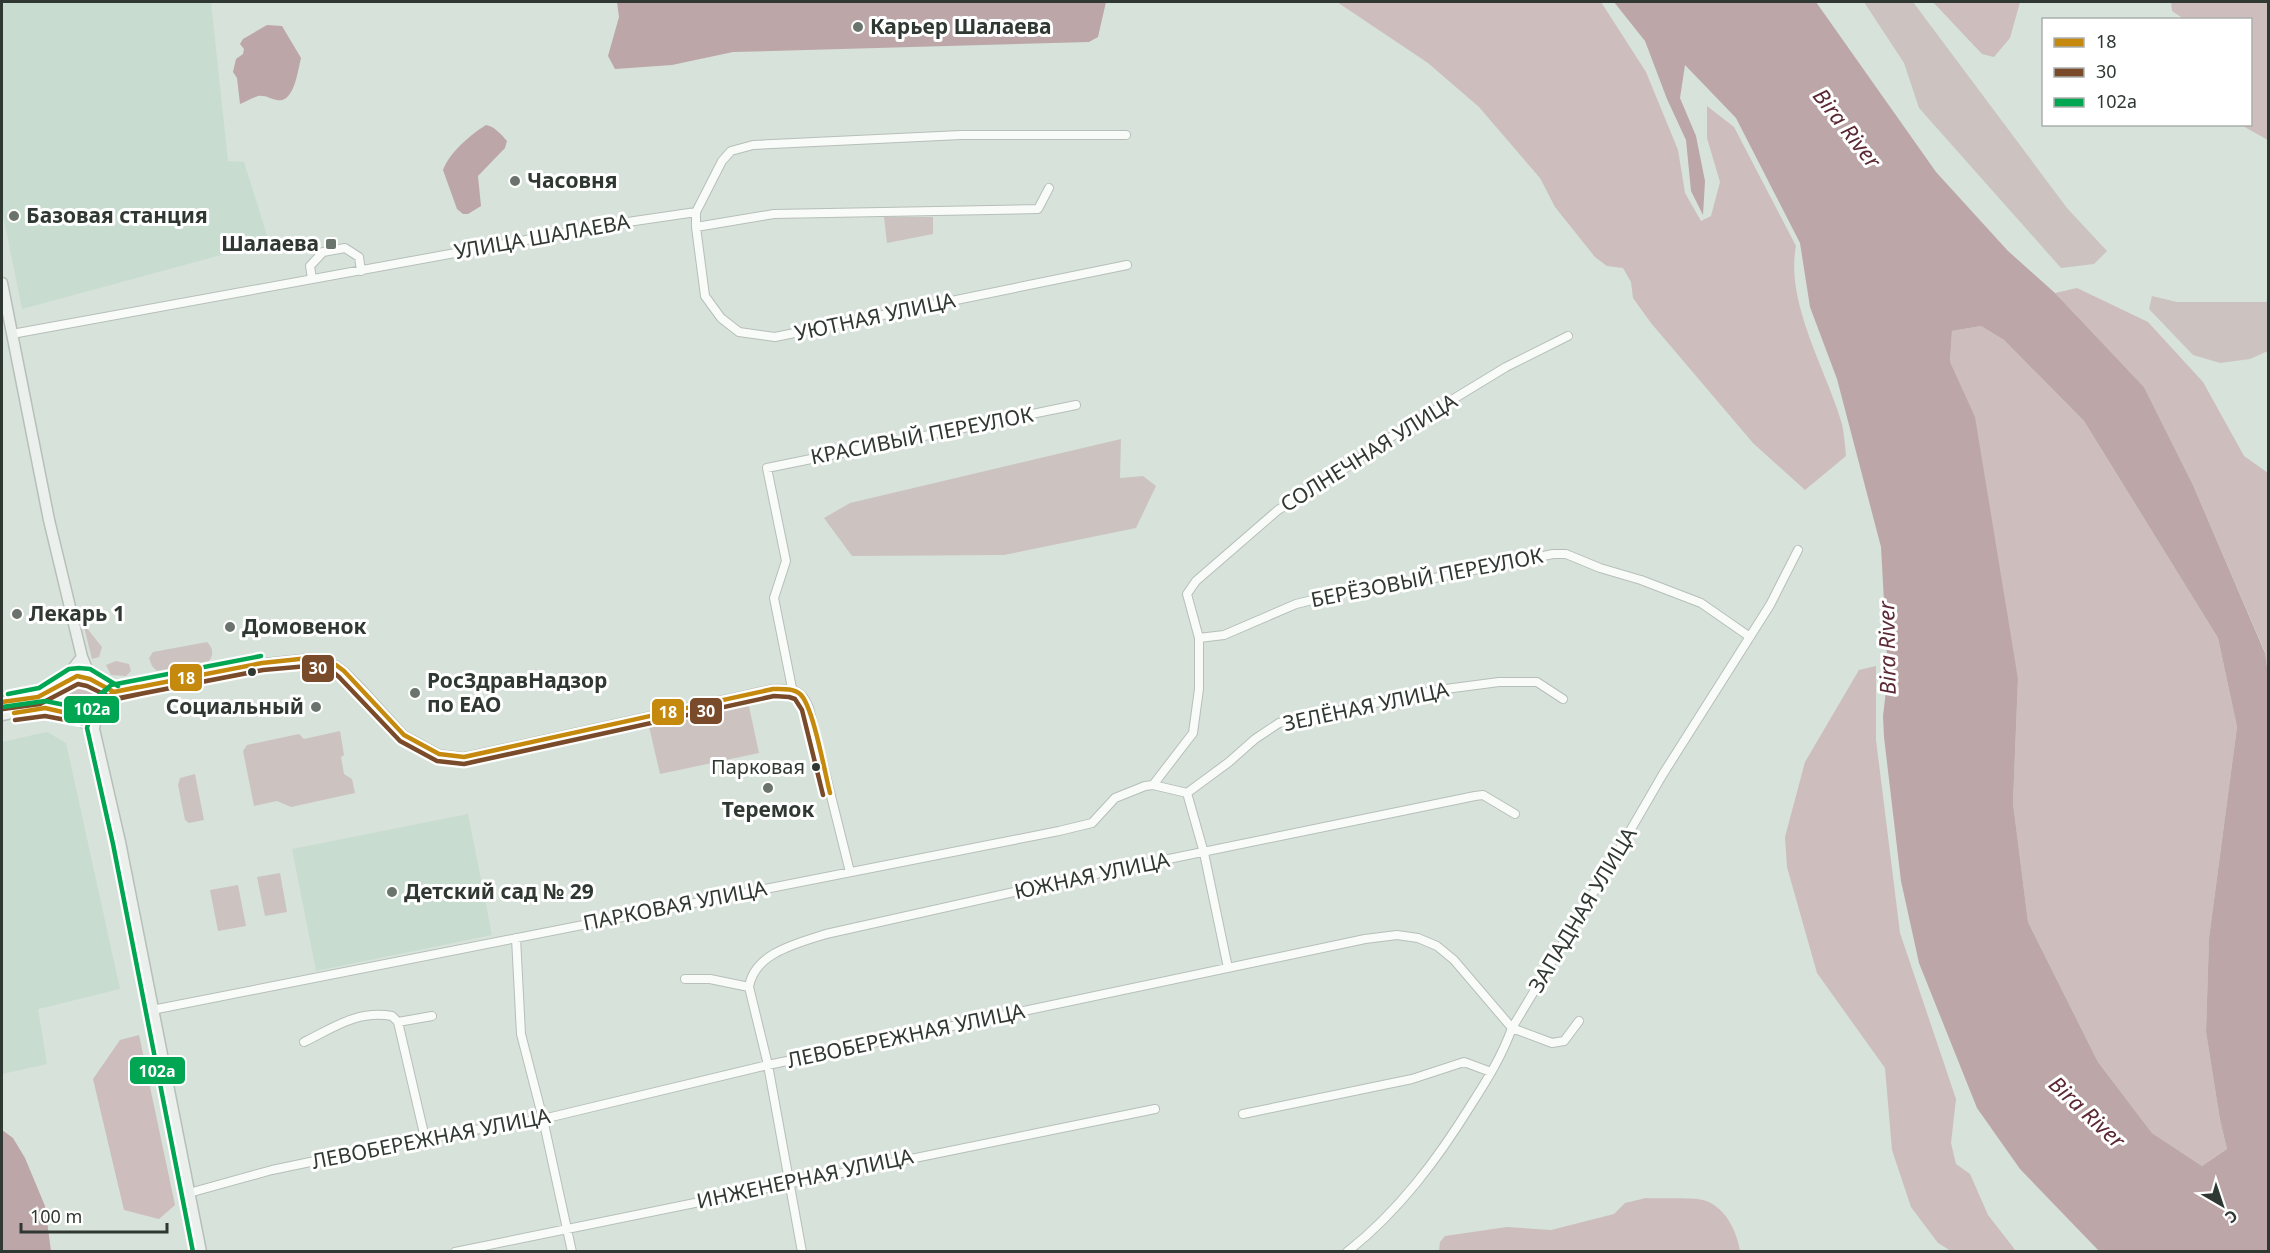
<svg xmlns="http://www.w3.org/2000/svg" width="2270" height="1253" font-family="'Noto Sans',sans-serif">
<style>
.built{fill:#c8dccf}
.green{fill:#ccc3c1}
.forest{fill:#cdbdbc}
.water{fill:#bca6a8;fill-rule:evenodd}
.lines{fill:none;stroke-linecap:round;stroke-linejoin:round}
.street-casing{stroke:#b6bfb9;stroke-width:10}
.secondary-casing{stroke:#b6bfb9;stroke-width:13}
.street{stroke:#f9fbf9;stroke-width:8}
.secondary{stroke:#ebf0ed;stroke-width:10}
.bus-1-casing{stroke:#fff;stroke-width:9}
.bus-2-casing{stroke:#fff;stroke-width:9}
.bus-3-casing{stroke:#fff;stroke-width:9}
.bus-1{stroke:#c58a0d;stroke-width:4.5}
.bus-2{stroke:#7a4b2a;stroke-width:4.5}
.bus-3{stroke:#00a651;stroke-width:4.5}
.poi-dot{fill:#6a746d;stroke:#fff;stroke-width:2}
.bus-dot{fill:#303833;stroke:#fff;stroke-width:2}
.labels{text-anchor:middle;stroke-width:6;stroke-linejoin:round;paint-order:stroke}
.bus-label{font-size:20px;fill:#303833;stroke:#fff;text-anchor:end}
.poi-label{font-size:21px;font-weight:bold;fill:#303833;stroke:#fff;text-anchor:start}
.street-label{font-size:21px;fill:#303833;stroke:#fff}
.water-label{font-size:22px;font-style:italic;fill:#5b2833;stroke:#fff}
.line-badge{stroke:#fff;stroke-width:2}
.badge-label{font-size:16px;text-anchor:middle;font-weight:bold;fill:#fff}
</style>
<rect width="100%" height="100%" fill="#d7e2da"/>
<!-- built -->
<path class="built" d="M2 2H211L228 161 244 162 269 242 22 309 2 210Z
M47 732 66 743 120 989 38 1009 47 1064 2 1074V742Z
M468 814 492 935 316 971 292 849Z"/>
<!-- green -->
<path class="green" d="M1864 2H1913L2067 208 2107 251 2094 264 2061 268 1919 108 1904 63Z
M884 217H933V234L887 243Z
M2152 296 2177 302H2268V351L2250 359 2220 363 2193 355 2149 309Z
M1121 439 1120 478 1143 476 1156 486 1136 528 1004 555 852 556 824 518 850 503Z
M86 627 102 647 99 657 92 659 84 627Z
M207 642C213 648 214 654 209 661L157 671 152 666 149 658 153 652Z
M116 661 129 664 131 671 126 676 111 675 106 665Z
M64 695a16 16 0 1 1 32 0a16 16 0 1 1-32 0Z
M747 697 759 753 660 774 648 722Z
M340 731 344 755 341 757 344 774 352 779 355 793 291 807 277 801 254 806 243 751 247 745 299 734 304 739Z
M195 774 204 820 189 823 185 820 178 785 180 778Z
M280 873 287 912 265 916 257 877Z
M238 885 246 926 218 931 210 890Z"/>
<!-- forest -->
<path class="forest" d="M1337 2H1601L1646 72 1678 150 1685 193 1701 221 1711 216 1720 182 1707 138V106L1734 127 1796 246C1785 303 1826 369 1842 424 1844 434 1845 445 1846 456L1805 490 1753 443 1651 323 1633 298 1631 282 1623 268 1607 266 1595 257 1555 207 1540 178 1479 107 1428 63Z
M1933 2H2020L2010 38 1994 57 1982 54Z
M2171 2H2268V140L2241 125 2250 124V20L2184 19 2172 11Z
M2077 288 2148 322 2203 382 2244 456 2268 473V674L2265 652 2193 485 2144 387 2055 293Z
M1981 326 2004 340 2084 421 2218 638 2237 727 2209 938 2206 1032 2220 1120 2227 1149 2202 1166 2152 1133 2098 1062 2028 922 2013 803 2018 679 1950 362 1952 331Z
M1876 666V740L1900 933 1956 1099 1951 1143 1956 1164 1970 1174 1988 1215 2016 1251H1951L1938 1243 1911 1207 1892 1150 1885 1068 1817 973 1787 867 1785 837 1805 762 1859 670Z
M139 1035 175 1205 159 1219 124 1210 93 1079 120 1040Z
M1646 1198C1661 1199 1689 1197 1703 1200 1725 1206 1737 1231 1740 1251H1439L1440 1242 1445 1236 1507 1227 1551 1230 1614 1214 1625 1203Z"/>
<!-- water -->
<path class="water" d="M617 2H1106L1098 37 1089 42 733 52 672 65 615 69 608 56 619 17Z
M1614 2H1816L1936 172 2008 251 2055 293 2144 387 2193 485 2265 653 2268 674V1251H2099L2020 1169 1977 1108 1919 963 1901 881 1884 737 1883 716 1888 674 1881 547 1837 379 1810 307 1800 243 1736 118 1685 65 1680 98 1696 136 1705 181 1703 215 1691 191 1686 140 1667 99 1645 41ZM1981 326 2004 340 2084 421 2218 638 2237 727 2209 938 2206 1032 2220 1120 2227 1149 2202 1166 2152 1133 2098 1062 2028 922 2013 803 2018 679 1975 417 1950 362 1952 331Z
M267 25 282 26 301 58C298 70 294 104 277 100 270 99 266 95 258 96 252 98 245 102 240 104L237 78 233 72 236 59 243 54 244 49 240 44 243 39Z
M486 125C495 127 501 134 507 141L505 148 478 176 481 206 468 214H463L457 209 443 170C450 152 470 135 486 125Z
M2 1130 13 1138 25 1158 45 1206 51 1251H2Z"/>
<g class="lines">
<defs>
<path id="street" d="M696 212 722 161 731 151 753 145 961 135H1126
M696 227 705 296 721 318 739 332 775 337 1127 265
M312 279 310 266 323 252 345 248 359 257 361 271
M12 334 614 224 696 212V227L774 214 1038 209 1049 188
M1199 638 1224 635 1296 604 1357 589 1400 585 1553 554H1566L1600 568 1641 580 1701 603 1750 637
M792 688 774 598 786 561 767 468 1076 405
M101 702 114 692 262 663 309 658 336 665 344 671 363 690 404 735 439 754 464 757 773 689C792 688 802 689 809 708L850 872
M1153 785 1193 733 1199 689V638L1187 594 1196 581 1278 510 1327 481 1381 443 1506 367 1568 336
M1187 793 1229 762 1255 739 1279 723 1438 690 1499 682H1537L1563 699
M1187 793 1204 853 1228 968
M516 938 521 1034 543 1119 572 1252
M685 979H710L749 987C754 953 798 943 826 934L1086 876 1475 796 1483 795 1515 814
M749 987 768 1065 802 1252
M152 1010 1059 831 1092 823 1115 798 1145 786 1153 785 1187 793
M398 1022 425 1138
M304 1042C333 1028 357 1010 392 1016L398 1022 432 1016
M1243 1114 1412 1079 1464 1062 1491 1072
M189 1193 272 1170 425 1138 543 1119 768 1065 1365 939 1397 935 1418 938 1437 946 1454 960 1512 1028 1552 1043 1564 1041 1579 1021
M455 1252 1155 1109
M1347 1252C1398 1212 1437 1160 1471 1105 1487 1080 1502 1056 1512 1028L1612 862 1663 774 1770 605 1798 550"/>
<path id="secondary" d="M2 283 49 520 82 657C84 661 85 666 88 670 92 679 102 684 102 695 102 706 95 718 94 729L120 842 201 1252
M82 657C71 672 45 696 70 714 78 719 86 723 94 729
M2 702C14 700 28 700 40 696 62 688 70 666 95 681
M2 715C15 713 31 708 45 708 65 709 83 724 98 705"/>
</defs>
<!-- street casing -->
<use href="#street" class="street-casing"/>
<!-- secondary casing -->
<use href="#secondary" class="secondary-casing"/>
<!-- street -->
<use href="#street" class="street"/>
<!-- secondary -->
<use href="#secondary" class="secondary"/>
<defs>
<path id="bus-1" d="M2 702 38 697 77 676 90 679 114 692 262 663 309 658 336 665 344 671 404 735 439 754 464 757 773 689C782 689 793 688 800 694 813 705 825 774 830 793
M14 713 45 708 80 716 88 714 114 692 138 687"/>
<path id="bus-2" d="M3 709 40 704 78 684 87 686 114 699 263 670 308 666 333 672 339 677 400 741 437 761 464 764 774 696 789 697 795 699 802 710 823 795
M15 720 45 716 82 723 92 720 117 699 140 694"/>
<path id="bus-3" d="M8 694 39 688 69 669 79 668 90 669 118 686
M2 707 45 701 80 708 85 707 110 686
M193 1252 113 844 87 728 93 704 111 685 261 656"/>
</defs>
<!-- bus-1 casing -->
<use href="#bus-1" class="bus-1-casing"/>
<!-- bus-2 casing -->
<use href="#bus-2" class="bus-2-casing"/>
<!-- bus-3 casing -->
<use href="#bus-3" class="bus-3-casing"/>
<!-- bus-1 -->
<use href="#bus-1" class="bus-1"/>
<!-- bus-2 -->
<use href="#bus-2" class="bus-2"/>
<!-- bus-3 -->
<use href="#bus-3" class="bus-3"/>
</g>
<!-- markers -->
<g class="poi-dot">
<circle cx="858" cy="27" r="6"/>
<circle cx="515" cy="181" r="6"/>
<circle cx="14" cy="216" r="6"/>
<rect x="325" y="238" width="12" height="12" rx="3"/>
<circle cx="17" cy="614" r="6"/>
<circle cx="230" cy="627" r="6"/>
<circle cx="415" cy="693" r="6"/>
<circle cx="316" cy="707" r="6"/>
<circle cx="768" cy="788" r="6"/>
<circle cx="392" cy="892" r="6"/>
</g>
<g class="bus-dot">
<circle cx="252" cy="672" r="5"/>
<circle cx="816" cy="767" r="5"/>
</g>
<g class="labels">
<!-- bus labels -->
<g class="bus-label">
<text x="805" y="774">Парковая</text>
</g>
<!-- poi labels -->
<g class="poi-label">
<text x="870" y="34">Карьер Шалаева</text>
<text x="527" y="188">Часовня</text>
<text x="26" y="223">Базовая станция</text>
<text x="319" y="251" text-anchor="end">Шалаева</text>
<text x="29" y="621">Лекарь 1</text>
<text x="242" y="634">Домовенок</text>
<text x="427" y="688">РосЗдравНадзор<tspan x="427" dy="24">по ЕАО</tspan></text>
<text x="304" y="714" text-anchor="end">Социальный</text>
<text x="768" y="817" text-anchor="middle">Теремок</text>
<text x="404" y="899">Детский сад № 29</text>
</g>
<!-- street labels -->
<g class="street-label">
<text transform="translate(542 237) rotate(-10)" y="7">УЛИЦА ШАЛАЕВА</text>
<text transform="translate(875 317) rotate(-12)" y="7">УЮТНАЯ УЛИЦА</text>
<text transform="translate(922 436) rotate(-11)" y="7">КРАСИВЫЙ ПЕРЕУЛОК</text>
<text transform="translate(1369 453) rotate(-32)" y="7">СОЛНЕЧНАЯ УЛИЦА</text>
<text transform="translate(1427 578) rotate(-11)" y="7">БЕРЁЗОВЫЙ ПЕРЕУЛОК</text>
<text transform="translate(1366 707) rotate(-12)" y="7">ЗЕЛЁНАЯ УЛИЦА</text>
<text transform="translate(1092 876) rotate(-12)" y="7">ЮЖНАЯ УЛИЦА</text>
<text transform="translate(675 906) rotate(-11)" y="7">ПАРКОВАЯ УЛИЦА</text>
<text transform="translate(1583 910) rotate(-59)" y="7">ЗАПАДНАЯ УЛИЦА</text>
<text transform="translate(906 1036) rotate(-12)" y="7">ЛЕВОБЕРЕЖНАЯ УЛИЦА</text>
<text transform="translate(431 1139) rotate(-11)" y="7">ЛЕВОБЕРЕЖНАЯ УЛИЦА</text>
<text transform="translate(805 1179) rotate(-12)" y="7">ИНЖЕНЕРНАЯ УЛИЦА</text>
</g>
<!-- water labels -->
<g class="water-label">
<text transform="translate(1847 128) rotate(52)" y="8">Bira River</text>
<text transform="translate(1887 648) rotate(-91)" y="8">Bira River</text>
<text transform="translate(2087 1112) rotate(43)" y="8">Bira River</text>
</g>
</g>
<g class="line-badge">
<rect x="301" y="654" width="34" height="29" rx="6" fill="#7a4b2a"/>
<rect x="169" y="663" width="34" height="29" rx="6" fill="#c58a0d"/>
<rect x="63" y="695" width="57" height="29" rx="6" fill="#00a651"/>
<rect x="689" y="697" width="34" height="28" rx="6" fill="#7a4b2a"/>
<rect x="651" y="698" width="34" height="28" rx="6" fill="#c58a0d"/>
<rect x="129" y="1056" width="57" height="29" rx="6" fill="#00a651"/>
</g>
<g class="badge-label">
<text x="318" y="674">30</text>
<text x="186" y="684">18</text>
<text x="92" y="715">102а</text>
<text x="706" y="717">30</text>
<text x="668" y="718">18</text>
<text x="157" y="1077">102а</text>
</g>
<!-- border -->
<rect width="2270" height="1253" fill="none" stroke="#303833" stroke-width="6"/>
<!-- legend -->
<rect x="2042" y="18" width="210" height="108" fill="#ffffff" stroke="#acafad" stroke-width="1.5"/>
<rect x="2054" y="38" width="30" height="9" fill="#c58a0d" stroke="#acafad" stroke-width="1.5"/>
<text x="2096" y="48" font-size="18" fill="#303833">18</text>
<rect x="2054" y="68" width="30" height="9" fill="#7a4b2a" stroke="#acafad" stroke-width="1.5"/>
<text x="2096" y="78" font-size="18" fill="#303833">30</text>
<rect x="2054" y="98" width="30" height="9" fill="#00a651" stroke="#acafad" stroke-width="1.5"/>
<text x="2096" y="108" font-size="18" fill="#303833">102а</text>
<!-- north arrow -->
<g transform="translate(2222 1205) rotate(141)" stroke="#ffffff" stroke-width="4.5" paint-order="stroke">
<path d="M0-4.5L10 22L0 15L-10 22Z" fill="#303833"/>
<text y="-9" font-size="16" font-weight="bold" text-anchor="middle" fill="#303833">С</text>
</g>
<!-- scale -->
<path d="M21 1223v9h146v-9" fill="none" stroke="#303833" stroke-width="3"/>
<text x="30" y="1223" font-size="18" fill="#303833" stroke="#ffffff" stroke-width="4.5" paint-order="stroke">100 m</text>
</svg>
